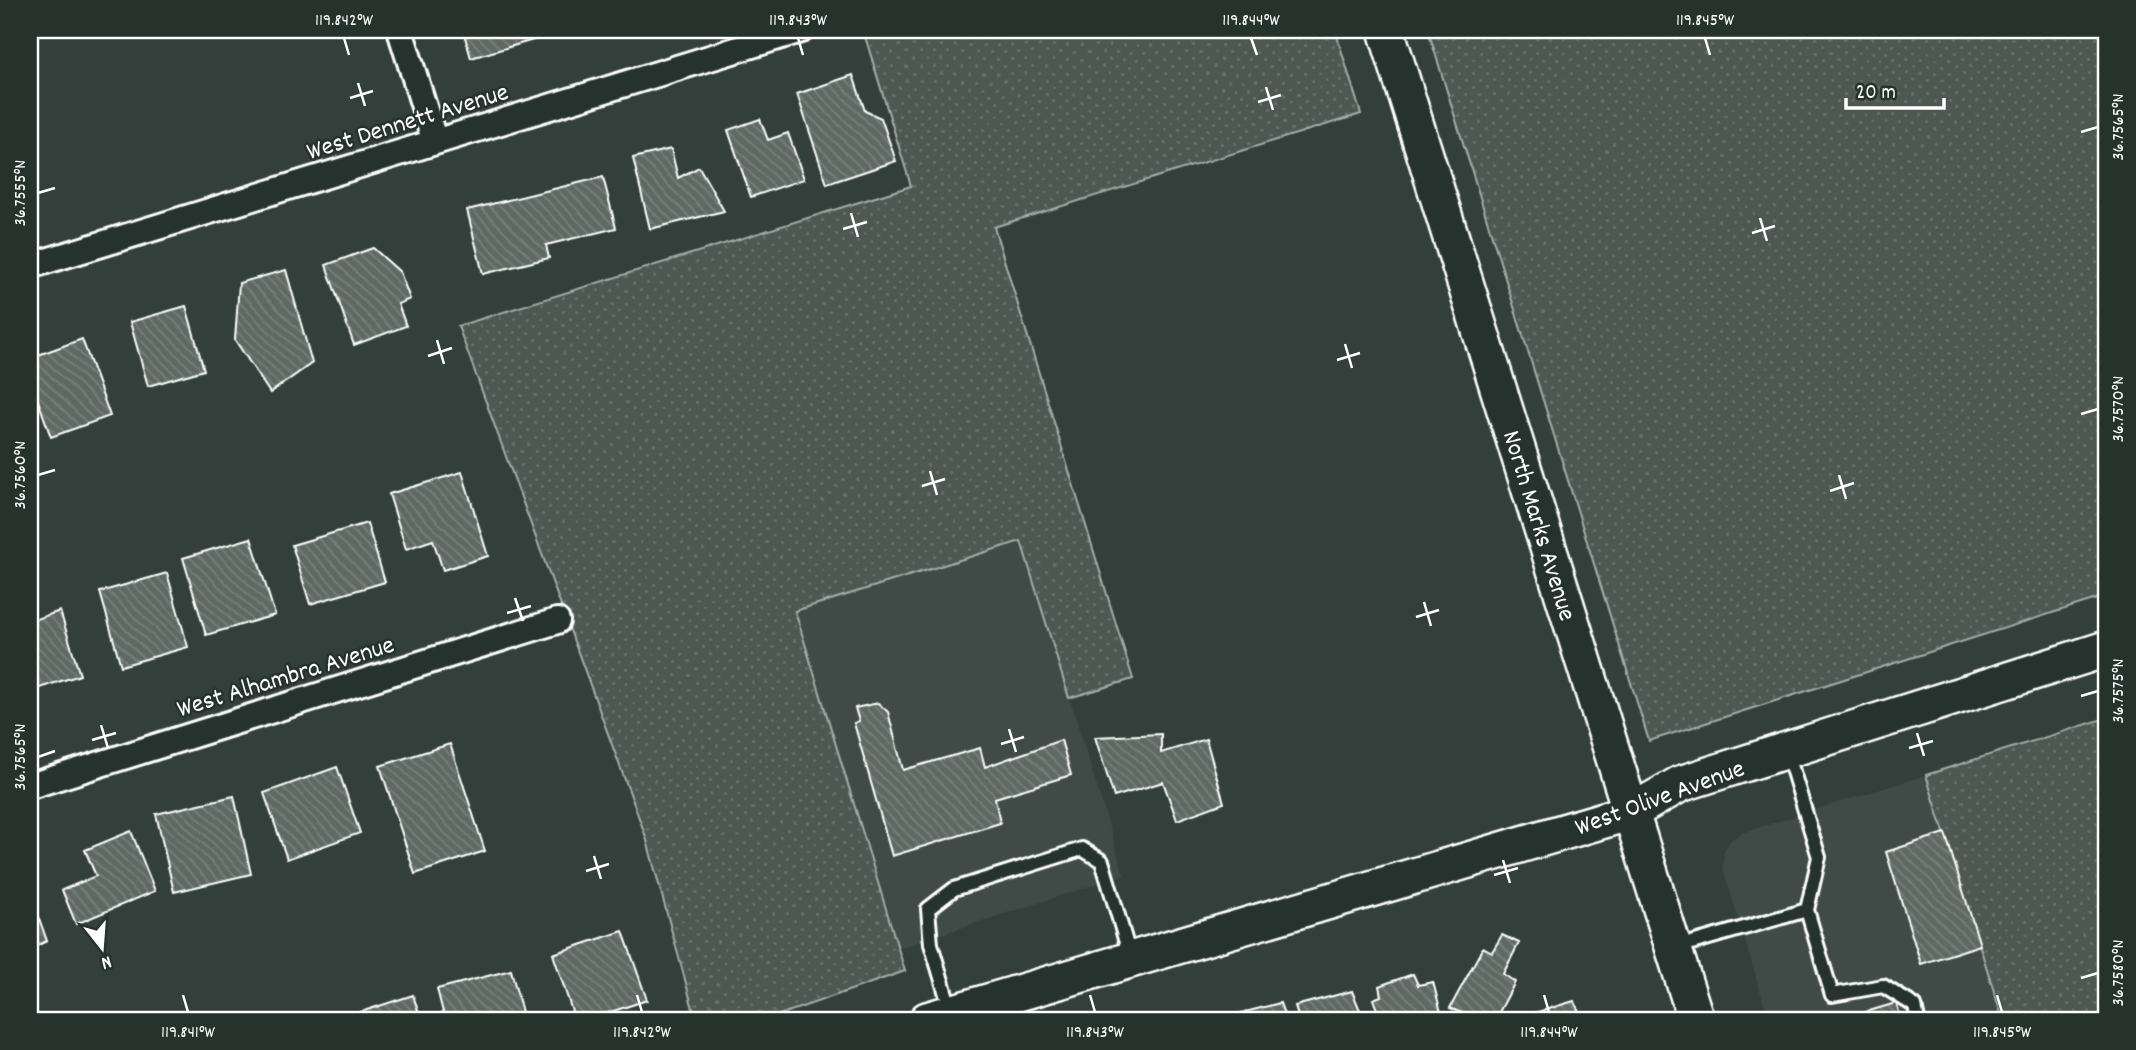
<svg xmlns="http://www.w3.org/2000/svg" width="2136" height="1050" font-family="Dekko,sans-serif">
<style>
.built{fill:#404c47}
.grass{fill:url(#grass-dots);stroke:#a6aca9;stroke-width:2}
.building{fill:url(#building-back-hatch);stroke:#fff;stroke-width:2}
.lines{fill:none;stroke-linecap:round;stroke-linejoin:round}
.service-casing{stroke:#fff;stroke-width:18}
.minor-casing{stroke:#fff;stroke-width:30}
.secondary-casing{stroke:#fff;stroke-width:40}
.service{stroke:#26332d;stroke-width:12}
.minor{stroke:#26332d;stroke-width:24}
.secondary{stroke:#26332d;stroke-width:35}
.ticks{fill:none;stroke:#fff;stroke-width:2.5}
.labels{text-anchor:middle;stroke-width:5;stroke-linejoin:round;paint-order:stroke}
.street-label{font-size:26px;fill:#fff;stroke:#26332d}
.neatline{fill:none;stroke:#fff;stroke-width:2.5}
.ticks-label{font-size:18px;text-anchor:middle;fill:#fff}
</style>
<defs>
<pattern id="grass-dots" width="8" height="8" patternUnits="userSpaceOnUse" patternTransform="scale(1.75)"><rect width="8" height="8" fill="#4d5853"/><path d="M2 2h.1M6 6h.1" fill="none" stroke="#68716d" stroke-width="1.8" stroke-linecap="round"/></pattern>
<pattern id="building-back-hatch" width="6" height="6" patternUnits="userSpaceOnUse" patternTransform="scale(1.75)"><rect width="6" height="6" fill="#5f6964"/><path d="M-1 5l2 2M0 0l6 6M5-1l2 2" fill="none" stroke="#77807b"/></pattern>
</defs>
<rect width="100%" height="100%" fill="#333f3a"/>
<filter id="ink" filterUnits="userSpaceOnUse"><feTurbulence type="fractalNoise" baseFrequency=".0143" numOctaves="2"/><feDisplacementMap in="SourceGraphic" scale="14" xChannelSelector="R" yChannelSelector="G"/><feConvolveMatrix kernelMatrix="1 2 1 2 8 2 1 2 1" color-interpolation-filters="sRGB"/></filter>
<g filter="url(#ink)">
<!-- built -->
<path class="built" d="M1021 541 1124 875 899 948 795 611Z
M1926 775 2003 1020H1769L1723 868 1724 851 1731 840 1741 833Z"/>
<!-- grass -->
<path class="grass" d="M863 30H1335L1361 114 994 227 1133 679 1069 698 1021 541 795 611 905 971 765 1020H696L646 837 458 326 911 186Z
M1428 30H2106V596L1649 741Z
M2106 718V1020H2003L1926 775Z"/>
<!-- building -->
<path class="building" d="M463 30H568L471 58Z
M853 75 865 111 881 118 896 161 827 184 797 94Z
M760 119 768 140 788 133 804 179 751 197 728 130Z
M671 149 678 178 699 167 724 211 650 229 633 158Z
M603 177 616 228 546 245 549 258 483 274 467 210Z
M373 248 400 272 410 299 398 304 406 326 354 345 326 265Z
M286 270 312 363 270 393 235 340 239 283Z
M186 306 204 370 148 386 130 322Z
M82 339 110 416 51 437 30 378V358Z
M462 472 488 556 443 570 433 540 406 549 389 494Z
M367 523 385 582 310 604 292 545Z
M251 538 275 615 206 635 183 558Z
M167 573 188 647 121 666 100 592Z
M60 611 80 675 30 691V621Z
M878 703 888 712 903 770 980 748 985 767 1061 740 1071 775 995 798 1000 823 892 856 854 723 859 721 855 708Z
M1161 734V753L1206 739 1224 803 1177 820 1163 782 1114 797 1095 737Z
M450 744 485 851 415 874 380 766Z
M337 767 360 833 287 859 264 793Z
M234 796 251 874 174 892 156 814Z
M131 831 155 891 76 924 62 890 96 876 85 850Z
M1945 833 1980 945 1921 964 1886 852Z
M30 893 47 941 30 949Z
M623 931 647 1000 586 1020H575L553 954Z
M1502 935 1519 943 1503 974 1515 982 1495 1020H1478L1450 1008 1483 947 1492 952Z
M511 970 524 1020H445L437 989Z
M1413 974 1418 985 1433 982 1443 1020H1381L1373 999 1381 996 1379 986Z
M1352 991 1364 1020H1299L1295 1006Z
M413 995 421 1020H336Z
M1574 1001 1583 1020H1511Z
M1280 1003 1286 1020H1223L1222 1018Z
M1896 1003 1902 1020H1839Z"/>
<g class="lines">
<defs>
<path id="service" d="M1787 752 1819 857 1807 910
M1674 948 1807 910 1832 995 1883 986 1915 1006 1918 1020
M951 1011 931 944 928 909 954 889 1082 849 1102 861 1130 956"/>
<path id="minor" d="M400 30 435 142
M30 266 801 30
M30 786 557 621"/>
<path id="secondary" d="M1386 30 1696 1020
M927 1020 1631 812 1680 784 2106 649"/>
</defs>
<!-- service casing -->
<use href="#service" class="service-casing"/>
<!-- minor casing -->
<use href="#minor" class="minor-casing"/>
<!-- secondary casing -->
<use href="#secondary" class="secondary-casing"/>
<!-- service -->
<use href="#service" class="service"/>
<!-- minor -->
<use href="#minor" class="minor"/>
<!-- secondary -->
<use href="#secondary" class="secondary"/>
</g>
</g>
<!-- ticks -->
<path class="ticks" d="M344 38 349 55M798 38 803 55M1251 38 1257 55M1705 38 1710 55M358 83 365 106M1266 87 1273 110M350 98 373 91M1258 102 1281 95M2081 132 2098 127M38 193 55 188M851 213 858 237M1760 218 1767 241M843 229 867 222M1752 233 1775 226M437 340 444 364M1345 344 1352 368M428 356 452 348M1337 360 1360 353M2081 414 2098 409M930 471 937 495M38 475 55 470M1839 475 1846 499M922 486 945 479M1830 491 1854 483M515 598 523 621M1424 602 1431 626M507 613 531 606M1416 617 1439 610M2081 696 2098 691M101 725 108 748M1009 729 1016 752M1917 733 1924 756M92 740 116 733M1001 744 1024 737M1909 748 1933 741M38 757 55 751M594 856 601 879M1503 860 1510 883M586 871 609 864M1494 875 1518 868M2081 978 2098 973M183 995 188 1012M637 995 642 1012M1090 995 1095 1012M1544 995 1549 1012M1997 995 2002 1012"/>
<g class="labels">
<!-- street labels -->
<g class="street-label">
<text transform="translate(407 120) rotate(-17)" y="9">West Dennett Avenue</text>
<text transform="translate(1541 525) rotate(73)" y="9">North Marks Avenue</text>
<text transform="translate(285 675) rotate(-17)" y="9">West Alhambra Avenue</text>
<text transform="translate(1659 796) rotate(-20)" y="9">West Olive Avenue</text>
</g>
</g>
<!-- margin -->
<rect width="2136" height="1050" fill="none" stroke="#26332d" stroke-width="77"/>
<!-- north arrow -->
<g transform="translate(102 948) rotate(163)" stroke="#26332d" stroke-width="5" paint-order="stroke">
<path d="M0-5L12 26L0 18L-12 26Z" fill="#ffffff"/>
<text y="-10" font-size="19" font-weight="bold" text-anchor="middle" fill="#ffffff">N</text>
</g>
<!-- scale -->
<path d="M1846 98v10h98v-10" fill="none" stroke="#ffffff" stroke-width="3.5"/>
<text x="1856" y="98" font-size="21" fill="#ffffff" stroke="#26332d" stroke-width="5" paint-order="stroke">20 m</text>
<rect x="38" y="38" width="2060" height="974" class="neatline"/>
<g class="ticks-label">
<text x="344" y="25">119.842°W</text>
<text x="798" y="25">119.843°W</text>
<text x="1251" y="25">119.844°W</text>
<text x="1705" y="25">119.845°W</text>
<text transform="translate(2117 127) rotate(-90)" y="6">36.7565°N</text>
<text transform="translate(19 193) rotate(-90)" y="6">36.7555°N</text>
<text transform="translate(2117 409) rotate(-90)" y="6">36.7570°N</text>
<text transform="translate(19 475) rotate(-90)" y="6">36.7560°N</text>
<text transform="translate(2117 691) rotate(-90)" y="6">36.7575°N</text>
<text transform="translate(19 757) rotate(-90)" y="6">36.7565°N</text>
<text transform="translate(2117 973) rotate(-90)" y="6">36.7580°N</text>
<text x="188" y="1037">119.841°W</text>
<text x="642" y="1037">119.842°W</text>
<text x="1095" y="1037">119.843°W</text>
<text x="1549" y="1037">119.844°W</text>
<text x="2002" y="1037">119.845°W</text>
</g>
</svg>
